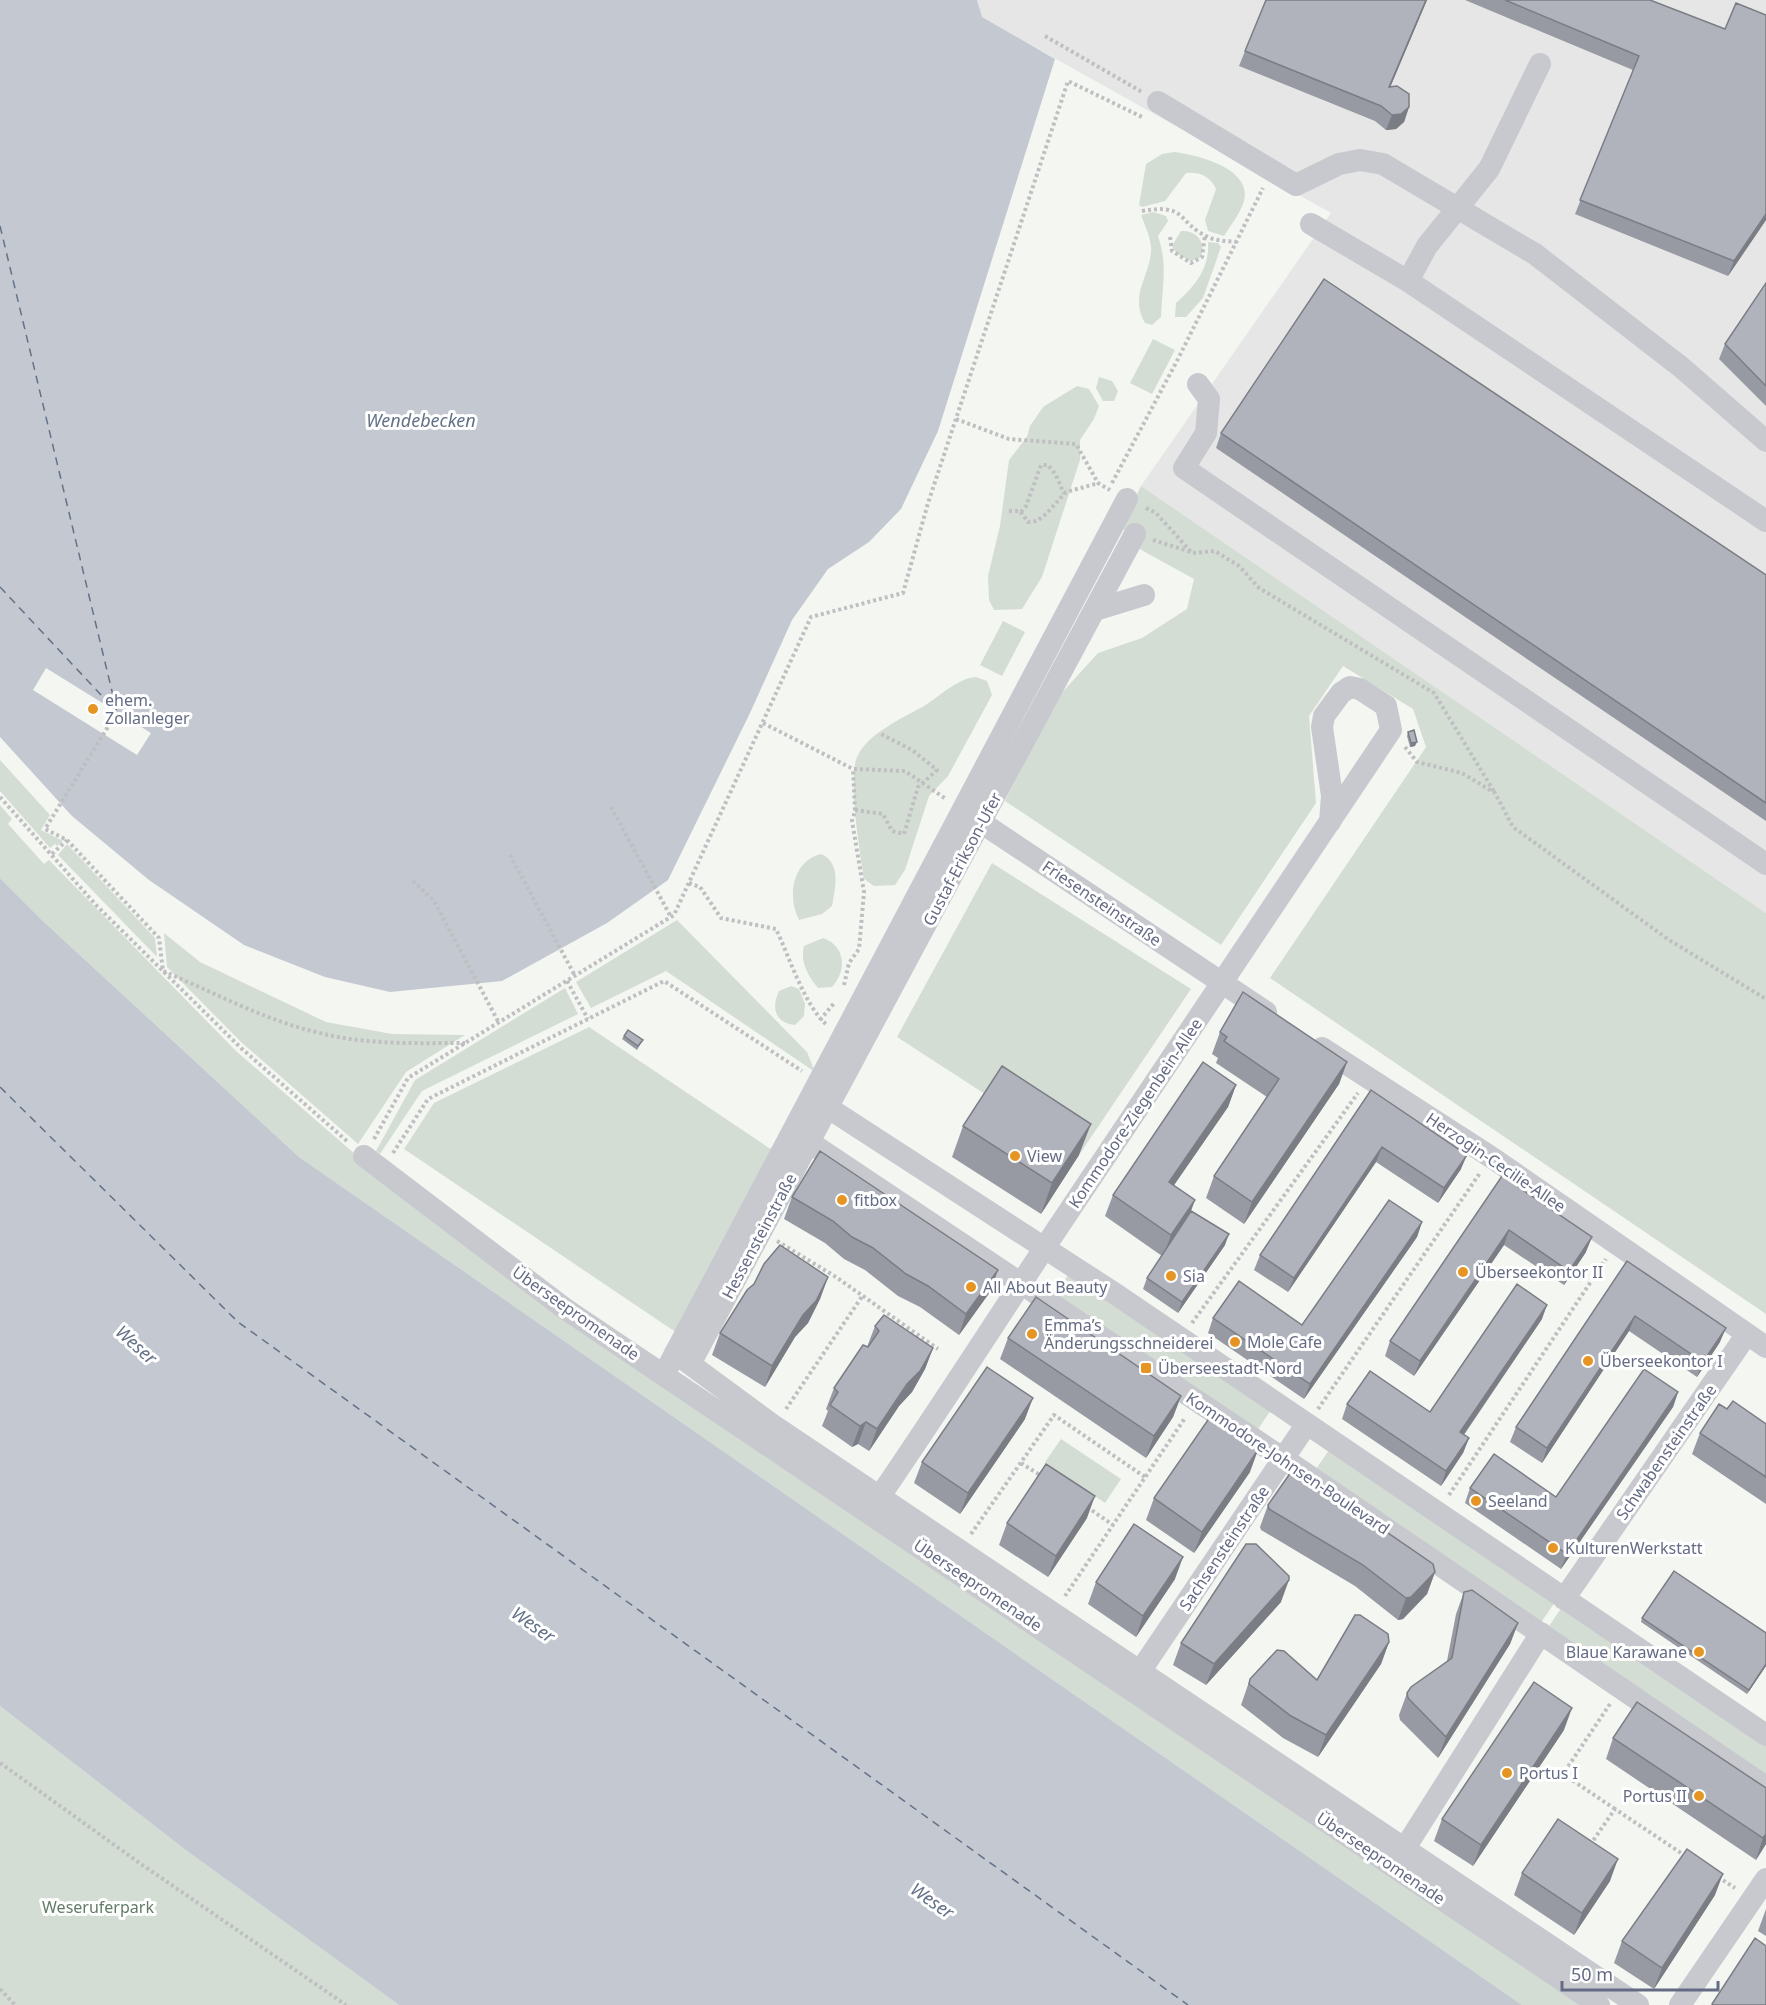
<svg xmlns="http://www.w3.org/2000/svg" width="1766" height="2005" font-family="'Noto Sans',sans-serif">
<style>
.built{fill:#e5e6e5}
.green{fill:#d4ddd4}
.water{fill:#c3c8d1}
.pier{fill:#f4f6f2}
.lines{fill:none;stroke-linecap:round;stroke-linejoin:round}
.ferry{stroke:#647287;stroke-width:1.5;stroke-dasharray:8 6;stroke-linecap:butt}
.path{stroke:#bfbfc2;stroke-width:4;stroke-dasharray:3 3;stroke-linecap:butt}
.minor{stroke:#c8c9ce;stroke-width:22}
.wall{fill:#979aa2}
.shaded-wall{fill:#7b7d84}
.building{fill:#b0b3bc;stroke:#7b7d84;stroke-width:1.5}
.poi-dot{fill:#e69422;stroke:#fff;stroke-width:2}
.labels{text-anchor:middle;stroke-width:6;stroke-linejoin:round;paint-order:stroke}
.poi-label{font-size:16px;fill:#646b84;stroke:#fff;text-anchor:start}
.street-label{font-size:16px;fill:#646b84;stroke:#fff}
.park-label{font-size:16px;fill:#637b67;stroke:#fff}
.water-label{font-size:18px;font-style:italic;fill:#647287;stroke:#fff}
</style>
<rect width="100%" height="100%" fill="#f4f6f2"/>
<!-- built -->
<path class="built" d="M977 0H1766V913L1141 486 1331 213 981 17Z"/>
<!-- green -->
<path class="green" d="M1174 152C1198 155 1256 169 1243 204 1239 215 1230 226 1224 236L1208 231 1205 220 1216 189C1210 176 1200 172 1186 173L1165 201 1142 207 1139 205 1146 164 1162 154Z
M1153 212 1166 216 1168 221 1158 236C1168 265 1162 288 1161 317L1152 325 1145 323C1129 295 1150 276 1151 251 1152 240 1145 226 1141 215Z
M1181 231C1196 230 1207 242 1201 257L1191 261 1177 254 1172 246Z
M1208 242 1218 243 1221 247 1203 298 1186 317H1175L1176 303C1194 287 1210 269 1208 242Z
M1153 339 1175 350 1152 394 1130 383Z
M1099 377 1112 381 1118 391 1114 401H1103L1096 388Z
M1077 386 1089 389 1099 406 1094 419 1080 440V460L1042 577 1022 609 994 610 989 600 988 576 1000 526 1009 460 1027 437 1030 426 1043 407Z
M1141 486 1766 913V1314L1270 978 1426 747 1413 709 1343 666 1309 716 1316 803 1221 945 1005 801 1058 697 1098 653 1142 638 1187 609 1194 579 1136 547 1141 539 1120 528Z
M1003 621 1025 632 1002 676 980 665Z
M976 677 987 681 992 695 948 776 929 796 905 870 895 885 874 886 864 879C860 854 847 774 858 755 870 732 903 718 924 706 940 696 958 678 976 677Z
M0 760 50 815 41 830 63 841 57 846 55 844 50 848 0 791Z
M0 805 12 819 8 824 44 864 49 860 236 1051 371 1168 1586 2005H1522L299 1157 45 923 0 878Z
M67 844 155 938 157 957 58 855Z
M821 854C842 863 835 889 832 906L822 914 799 920C787 897 792 861 821 854Z
M992 863 1191 989 1079 1155 897 1037Z
M677 920 807 1052 815 1072 666 971 591 1008 576 982Z
M164 933 200 962 326 1022 392 1034 465 1035 406 1072 358 1144 241 1042 167 967Z
M823 938C846 946 847 971 832 987L818 988C808 976 800 962 804 946Z
M791 986 799 989 805 1004 804 1016 795 1025C775 1023 771 1008 779 991Z
M565 988 578 1014 422 1091 380 1154 376 1151 415 1080Z
M589 1027 772 1150 677 1333 404 1149 434 1103Z
M1068 1275 1271 1410 1256 1432 1054 1297Z
M1061 1439 1121 1479 1105 1503 1045 1462Z
M1329 1450 1555 1602 1540 1624 1314 1472Z
M1562 1607 1766 1744V1776L1547 1629Z
M0 1706 187 1851 399 2005H0Z"/>
<!-- water -->
<path class="water" d="M0 0H977L982 17 1055 59 938 431 901 509 869 542 828 569 792 620 750 713 668 880 607 923 502 981 390 992 325 977 244 945 149 880 72 816 0 737Z
M0 878 45 923 299 1157 1522 2005H399L187 1851 0 1706Z"/>
<!-- pier -->
<path class="pier" d="M46 668 151 733 137 755 33 690Z"/>
<g class="lines">
<!-- ferry -->
<path class="ferry" d="M0 226 117 712
M0 587 116 711
M0 1087 238 1322 1188 2005"/>
<!-- path -->
<path class="path" d="M1045 36 1142 92
M1142 211C1188 203 1176 222 1208 237 1217 241 1227 241 1236 242
M1170 237 1172 251 1191 263 1202 257 1205 235
M956 419 1009 439 1076 444 1098 483 1110 490
M1112 483 1178 359 1263 188
M1146 508 1156 513 1192 553 1215 551 1239 566 1259 588 1434 693 1495 793
M1009 511H1020L1028 522 1037 521 1046 514 1066 492 1099 483
M1021 512 1026 506 1041 465H1048L1056 475 1064 494
M1153 540 1191 552
M117 712 45 829 67 840 159 938 163 971C215 993 268 1022 324 1034 370 1045 418 1043 465 1043
M763 723 853 769 905 771 946 799
M1405 747 1417 762 1462 773 1495 793 1513 827 1669 940 1766 999
M0 797 96 905 241 1048 348 1142
M611 807 671 917
M855 810 883 814 892 831 904 834 918 787 937 770 912 750 881 734
M52 854 67 840
M510 855 575 976
M413 881 434 901 499 1023
M689 883 700 887 721 918 776 929C789 956 805 1007 827 1025
M567 981 588 1019
M844 985 849 963 859 949 864 892 852 821 855 811 853 769
M820 1020 835 1002
M374 1139 408 1078 674 915 811 617 903 593 928 503 1068 81 1142 117
M393 1153 428 1099 664 981 802 1071
M777 1241 836 1277 938 1349
M1192 1323 1358 1093
M786 1409 863 1295
M1318 1409 1480 1173
M1021 1463 1043 1477
M1449 1495 1606 1259
M1087 1507 1113 1525
M971 1534 1054 1415 1145 1477
M1065 1596 1185 1418
M1610 1704 1563 1774 1615 1809
M0 1763 141 1864 346 2005
M1590 1845 1615 1809 1687 1857
M1718 1877 1735 1888
M0 1989 15 2005"/>
<!-- minor -->
<path class="minor" d="M1158 102 1296 185 1339 164 1360 160 1383 164 1535 254 1681 367 1766 441
M1311 224 1408 281 1766 521
M1408 281 1427 246 1489 169 1540 64
M1198 384 1209 399 1206 433 1184 468 1766 864
M1095 610 1144 595
M982 823 1266 1012
M1322 1048 1491 1157 1766 1347
M827 1107 1114 1293 1766 1735
M809 1142 1284 1459 1766 1787
M364 1156 564 1308 1599 2005
M675 1353 774 1426 1638 2005
M690 1364 1135 534
M669 1365 1127 499
M880 1496C941 1407 999 1316 1059 1226 1170 1061 1281 896 1391 730L1386 706 1360 689 1350 687 1341 693 1324 716 1322 727 1332 796 1330 822
M1564 1599 1747 1334
M1141 1670 1306 1425
M1405 1848 1541 1633
M1680 2005 1766 1879"/>
</g>
<!-- wall -->
<path class="wall" d="M1427 0 1390 87 1409 107 1404 122 1396 129 1386 130 1375 121 1239 66 1245 51Z
M1465 0H1650L1766 220 1728 276 1575 214 1633 70Z
M1766 283V406L1719 359 1725 344Z
M1221 433 1766 575V821L1216 448Z
M1408 732 1415 746 1410 747 1407 736Z
M1220 1032 1347 1062 1339 1084 1244 1224 1206 1198 1214 1176 1267 1097 1216 1063 1218 1058 1212 1054Z
M624 1036 643 1040 637 1050 622 1039Z
M1236 1085 1228 1107 1174 1185 1191 1211 1225 1245 1178 1313 1143 1289 1147 1278 1162 1256 1105 1216 1113 1195Z
M1371 1090 1461 1169 1438 1203 1376 1162 1288 1292 1254 1270 1260 1255Z
M963 1126 1079 1155 1041 1214 952 1157Z
M1502 1176 1586 1252 1564 1285 1504 1245 1414 1376 1385 1356 1390 1341Z
M792 1197 990 1292 959 1335 920 1307 898 1296 865 1270 844 1259 825 1243 784 1219Z
M1422 1222 1417 1237 1304 1399 1208 1333 1213 1318 1302 1325Z
M1627 1261 1720 1342 1697 1377 1629 1331 1542 1463 1510 1442 1516 1427Z
M828 1277 820 1299 808 1323 795 1337 765 1387 712 1355 720 1333Z
M1542 1319 1464 1435 1469 1438 1463 1453 1441 1486 1342 1419 1347 1404 1430 1412Z
M875 1326 933 1348 925 1369 912 1392 899 1406 869 1451 858 1444 852 1447 822 1426 828 1411 826 1409 834 1388 867 1347Z
M1008 1338 1181 1396 1173 1417 1146 1458 1000 1359Z
M1678 1392 1673 1407 1561 1569 1465 1503 1470 1488 1556 1497Z
M1727 1409 1766 1424V1504L1692 1454 1700 1433Z
M1025 1419 960 1514 914 1483 922 1462Z
M1250 1472 1194 1553 1146 1520 1154 1498Z
M1268 1505 1435 1572 1427 1594 1403 1619 1398 1620 1355 1586 1261 1530 1260 1527Z
M1087 1518 1048 1577 999 1545 1007 1523Z
M1175 1579 1136 1637 1088 1604 1096 1582Z
M1464 1592 1518 1623 1510 1644 1438 1758 1400 1720 1399 1715 1407 1693 1447 1661 1456 1614Z
M1281 1602 1206 1685 1173 1665 1181 1643Z
M1642 1618 1766 1666 1747 1694 1641 1622Z
M1389 1642 1381 1664 1318 1757 1283 1738 1241 1705 1250 1679 1317 1680Z
M1564 1730 1473 1866 1434 1841 1442 1819Z
M1613 1738 1766 1788V1844L1756 1860 1606 1759Z
M1522 1873 1610 1881 1574 1935 1514 1895Z
M1715 1895 1654 1989 1614 1963 1622 1941Z
M1766 1909V1936L1758 1931Z"/>
<!-- shaded-wall -->
<path class="shaded-wall" d="M1426 0H1427L1384 102 1389 87Z
M1409 107 1404 122 1396 129 1386 130 1392 115Z
M1766 214V220L1728 276 1734 261Z
M1417 742 1415 746 1410 747 1411 743Z
M1347 1062 1339 1084 1244 1224 1252 1202Z
M1236 1085 1228 1107 1161 1204 1169 1182Z
M1091 1124 1079 1155 1041 1214 1052 1183Z
M1382 1147 1376 1162 1288 1292 1294 1278Z
M1467 1155 1461 1169 1438 1203 1444 1188Z
M1195 1200 1187 1222 1163 1257 1171 1235Z
M1422 1222 1417 1237 1304 1399 1310 1384Z
M1509 1230 1504 1245 1414 1376 1420 1361Z
M1229 1234 1225 1245 1178 1313 1182 1302Z
M1592 1237 1586 1252 1564 1285 1569 1271Z
M998 1270 990 1292 959 1335 966 1314Z
M828 1277 820 1299 808 1323 795 1337 765 1387 772 1366 803 1315Z
M1547 1305 1542 1319 1455 1447 1460 1432Z
M1635 1316 1629 1331 1542 1463 1547 1448Z
M1726 1328 1720 1342 1697 1377 1703 1362Z
M933 1348 925 1369 912 1392 899 1406 869 1451 877 1429Z
M1678 1392 1673 1407 1561 1569 1567 1554Z
M1181 1396 1173 1417 1146 1458 1154 1436Z
M1033 1398 1025 1419 960 1514 968 1493Z
M866 1422 858 1444 852 1447 860 1426Z
M1469 1438 1463 1453 1441 1486 1446 1471Z
M1258 1450 1250 1472 1194 1553 1202 1532Z
M1095 1496 1087 1518 1048 1577 1056 1556Z
M1183 1557 1175 1579 1136 1637 1143 1616Z
M1435 1572 1427 1594 1403 1619 1398 1620 1406 1598Z
M1289 1580 1281 1602 1206 1685 1214 1664Z
M1518 1623 1510 1644 1438 1758 1446 1737Z
M1389 1642 1381 1664 1318 1757 1326 1735Z
M1766 1664V1666L1747 1694 1749 1690Z
M1572 1708 1564 1730 1473 1866 1481 1845Z
M1766 1834V1844L1756 1860 1763 1838Z
M1618 1859 1610 1881 1574 1935 1582 1913Z
M1723 1874 1715 1895 1654 1989 1662 1968Z"/>
<!-- building -->
<path class="building" d="M1266 0H1426L1389 87 1397 86 1409 94V107L1401 114 1392 115 1381 106 1245 51Z
M1505 0H1650L1725 29 1736 3 1766 15V214L1734 261 1580 200 1639 56Z
M1324 279 1766 575V803L1221 433Z
M1766 283V386L1725 344Z
M1414 730 1417 742 1411 743 1408 732Z
M1243 992 1347 1062 1252 1202 1214 1176 1279 1079 1224 1041 1227 1037 1220 1032Z
M628 1030 643 1040 638 1046 624 1036Z
M1203 1062 1236 1085 1169 1182 1195 1200 1171 1235 1113 1195Z
M1002 1066 1091 1124 1052 1183 963 1126Z
M1371 1090 1467 1155 1444 1188 1382 1147 1294 1278 1260 1255Z
M820 1151 998 1270 966 1314 928 1286 906 1274 873 1248 852 1237 833 1221 792 1197Z
M1502 1176 1592 1237 1569 1271 1509 1230 1420 1361 1390 1341Z
M1389 1200 1422 1222 1310 1384 1213 1318 1239 1281 1302 1325Z
M1191 1211 1229 1234 1182 1302 1147 1278Z
M780 1245 828 1277 816 1301 803 1315 772 1366 720 1333 747 1290 754 1284 764 1264Z
M1627 1261 1726 1328 1703 1362 1635 1316 1547 1448 1516 1427Z
M1517 1284 1547 1305 1460 1432 1469 1438 1446 1471 1347 1404 1370 1371 1430 1412Z
M1036 1297 1181 1396 1154 1436 1008 1338Z
M884 1315 933 1348 920 1371 907 1384 877 1429 866 1422 860 1426 830 1405 838 1392 834 1388 863 1345 868 1347 879 1331 875 1326Z
M987 1367 1033 1398 968 1493 922 1462Z
M1644 1369 1678 1392 1567 1554 1470 1488 1494 1454 1556 1497Z
M1733 1401 1766 1424V1477L1700 1433 1719 1404 1727 1409Z
M1210 1417 1258 1450 1202 1532 1154 1498Z
M1046 1464 1095 1496 1056 1556 1007 1523Z
M1298 1471 1433 1564 1435 1572 1411 1597 1406 1598 1363 1565 1269 1509 1268 1505 1291 1472Z
M1134 1524 1183 1557 1143 1616 1096 1582Z
M1246 1544H1256L1289 1576V1580L1214 1664 1181 1643Z
M1674 1571 1766 1633V1664L1749 1690 1642 1618Z
M1472 1590 1518 1623 1446 1737 1408 1698 1407 1693 1411 1687 1452 1658 1464 1592Z
M1355 1615H1360L1388 1634 1389 1642 1326 1735 1291 1716 1249 1684 1250 1679 1277 1650 1284 1651 1317 1680Z
M1534 1682 1572 1708 1481 1845 1442 1819Z
M1637 1702 1766 1788V1834L1763 1838 1613 1738Z
M1558 1819 1618 1859 1582 1913 1522 1873Z
M1687 1849 1723 1874 1662 1968 1622 1941Z
M1755 1938 1766 1946V2005H1714L1712 2004Z"/>
<!-- markers -->
<g class="poi-dot">
<circle cx="93" cy="709" r="6"/>
<circle cx="1015" cy="1156" r="6"/>
<circle cx="842" cy="1200" r="6"/>
<circle cx="1463" cy="1272" r="6"/>
<circle cx="1171" cy="1276" r="6"/>
<circle cx="971" cy="1287" r="6"/>
<circle cx="1032" cy="1334" r="6"/>
<circle cx="1235" cy="1342" r="6"/>
<circle cx="1588" cy="1361" r="6"/>
<rect x="1140" y="1362" width="12" height="12" rx="3"/>
<circle cx="1476" cy="1501" r="6"/>
<circle cx="1553" cy="1548" r="6"/>
<circle cx="1699" cy="1652" r="6"/>
<circle cx="1507" cy="1773" r="6"/>
<circle cx="1699" cy="1796" r="6"/>
</g>
<g class="labels">
<!-- poi labels -->
<g class="poi-label">
<text x="105" y="706">ehem.<tspan x="105" dy="18">Zollanleger</tspan></text>
<text x="1027" y="1162">View</text>
<text x="854" y="1206">fitbox</text>
<text x="1475" y="1278">Überseekontor II</text>
<text x="1183" y="1282">Sia</text>
<text x="983" y="1293">All About Beauty</text>
<text x="1044" y="1331">Emma’s<tspan x="1044" dy="18">Änderungsschneiderei</tspan></text>
<text x="1247" y="1348">Mole Cafe</text>
<text x="1600" y="1367">Überseekontor I</text>
<text x="1158" y="1374">Überseestadt-Nord</text>
<text x="1488" y="1507">Seeland</text>
<text x="1565" y="1554">KulturenWerkstatt</text>
<text x="1687" y="1658" text-anchor="end">Blaue Karawane</text>
<text x="1519" y="1779">Portus I</text>
<text x="1687" y="1802" text-anchor="end">Portus II</text>
</g>
<!-- street labels -->
<g class="street-label">
<text transform="translate(962 859) rotate(-62)" y="6">Gustaf-Erikson-Ufer</text>
<text transform="translate(1102 903) rotate(34)" y="6">Friesensteinstraße</text>
<text transform="translate(1135 1113) rotate(-56)" y="6">Kommodore-Ziegenbein-Allee</text>
<text transform="translate(1496 1162) rotate(34)" y="6">Herzogin-Cecilie-Allee</text>
<text transform="translate(759 1236) rotate(-62)" y="6">Hessensteinstraße</text>
<text transform="translate(576 1313) rotate(35)" y="6">Überseepromenade</text>
<text transform="translate(1666 1452) rotate(-55)" y="6">Schwabensteinstraße</text>
<text transform="translate(1288 1463) rotate(34)" y="6">Kommodore-Johnsen-Boulevard</text>
<text transform="translate(1224 1548) rotate(-56)" y="6">Sachsensteinstraße</text>
<text transform="translate(978 1585) rotate(34)" y="6">Überseepromenade</text>
<text transform="translate(1381 1858) rotate(34)" y="6">Überseepromenade</text>
</g>
<!-- park labels -->
<g class="park-label">
<text x="98" y="1913">Weseruferpark</text>
</g>
<!-- water labels -->
<g class="water-label">
<text x="421" y="427">Wendebecken</text>
<text transform="translate(136 1345) rotate(42)" y="6">Weser</text>
<text transform="translate(533 1625) rotate(35)" y="6">Weser</text>
<text transform="translate(932 1901) rotate(35)" y="6">Weser</text>
</g>
</g>
<!-- scale -->
<path d="M1562 1981v9h156v-9" fill="none" stroke="#646b84" stroke-width="3"/>
<text x="1571" y="1981" font-size="18" fill="#646b84" stroke="#ffffff" stroke-width="4.5" paint-order="stroke">50 m</text>
</svg>
